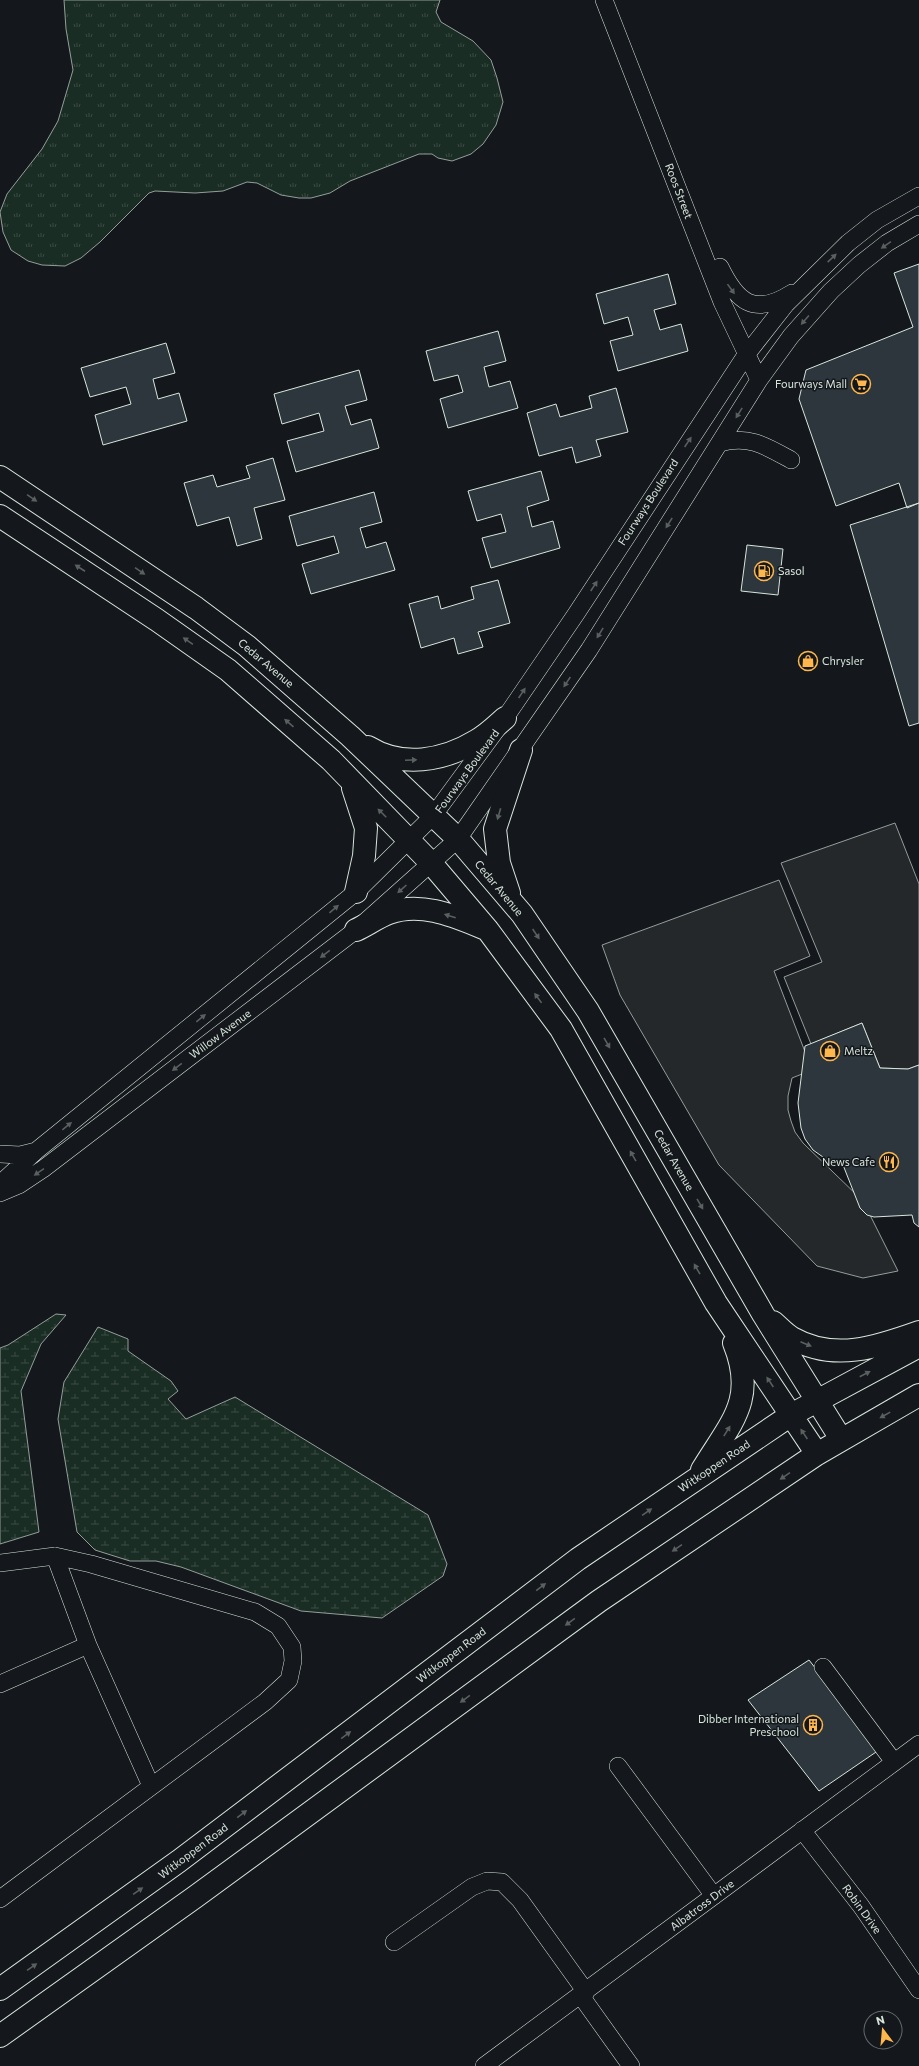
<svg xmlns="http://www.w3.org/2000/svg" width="919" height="2066" font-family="Commissioner,sans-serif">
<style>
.grass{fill:url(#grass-tufts);stroke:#939e99}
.wetland{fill:url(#wetland-marsh);stroke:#939e99}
.parking{fill:#24282b;stroke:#939e99}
.building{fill:#2c363c;stroke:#d8e6dc}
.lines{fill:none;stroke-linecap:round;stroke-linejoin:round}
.minor-casing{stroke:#d8e6dc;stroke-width:18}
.major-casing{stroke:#d8e6dc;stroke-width:24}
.minor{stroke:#14181c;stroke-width:17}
.major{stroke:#14181c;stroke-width:22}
.oneway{fill:#59605f}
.labels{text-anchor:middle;stroke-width:3;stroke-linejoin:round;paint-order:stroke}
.street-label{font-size:11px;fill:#d8e6dc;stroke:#14181c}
.poi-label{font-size:11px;fill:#d8e6dc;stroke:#14181c;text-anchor:end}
</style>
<defs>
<pattern id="grass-tufts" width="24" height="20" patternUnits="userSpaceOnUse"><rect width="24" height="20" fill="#1a2d24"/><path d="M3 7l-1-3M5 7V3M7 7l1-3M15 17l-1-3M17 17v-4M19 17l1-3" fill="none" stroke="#3b4b43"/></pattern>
<pattern id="wetland-marsh" width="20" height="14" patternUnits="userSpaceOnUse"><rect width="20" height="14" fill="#1a2d24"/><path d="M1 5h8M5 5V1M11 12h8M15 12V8" fill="none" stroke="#3b4b43"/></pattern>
</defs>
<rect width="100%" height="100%" fill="#14181c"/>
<!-- grass -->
<path class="grass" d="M64 0H440L436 12 441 22 473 41 491 60 497 78 503 102 496 125 483 144 471 154 452 161 438 158 432 154H419L350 181 330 193 311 198H299L281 195 257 183 247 182 223 191 195 193 155 191 149 193 100 242 81 258 65 266 42 265 28 261 11 250 3 232 0 212 7 194 42 149 58 121 73 70 66 29Z"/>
<!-- wetland -->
<path class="wetland" d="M56 1314 66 1315 41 1344 21 1391 39 1532 0 1544V1348L8 1345Z
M98 1327 128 1339V1351L171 1381 178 1391 168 1399 186 1419 235 1397 428 1515 447 1564 443 1576 382 1618 301 1611 181 1567 156 1561H130L95 1550 77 1532 58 1419 64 1382Z"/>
<!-- parking -->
<path class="parking" d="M895 823 919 884V1065L908 1069 880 1068 862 1023 811 1044 784 977 822 962 781 863Z
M779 880 810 956 774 971 812 1070 792 1078 788 1096V1110L791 1121 795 1132 803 1143 863 1201 898 1271 863 1278 817 1266 719 1165 620 995 602 945Z"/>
<!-- building -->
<path class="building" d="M919 264V503L907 508 899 483 836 506 799 399 806 370 913 327 894 273Z
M668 274 676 304 654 310 660 330 681 324 688 351 618 371 610 341 633 335 628 317 604 324 596 294Z
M498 331 506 361 484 367 489 387 510 381 518 408 448 428 440 399 463 392 458 375 434 381 426 351Z
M166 343 175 373 153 379 158 399 179 393 187 421 103 445 95 415 131 404 126 387 90 397 81 368Z
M359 370 367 400 345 406 351 425 371 419 379 448 296 472 287 441 324 431 319 413 282 424 274 394Z
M616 388 628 432 596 440 601 456 576 463 572 447 539 456 527 413 556 404 560 417 592 408 589 396Z
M273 458 285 500 254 508 262 539 237 546 229 517 197 526 184 483 213 475 217 487 250 478 246 466Z
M541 471 549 500 527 507 532 527 553 521 560 548 491 568 482 538 506 532 501 514 477 521 468 491Z
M374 492 382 522 360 528 366 548 386 542 395 570 311 594 302 564 339 553 334 536 297 546 289 516Z
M919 503V723L909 726 850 525Z
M747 545 783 549 778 595 741 591Z
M498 580 510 623 478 632 483 647 458 654 454 638 421 648 409 604 438 596 441 609 474 599 471 587Z
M862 1023 880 1068 908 1069 919 1065V1227L914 1223 912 1215 874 1217 867 1215 860 1208 843 1165 830 1162 813 1150 805 1139 801 1128 798 1103 805 1046Z
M809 1660 879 1750 819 1791 748 1700Z"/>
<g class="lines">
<defs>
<path id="minor" d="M604 0 722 302 759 380
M720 267C737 302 754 317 792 293
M720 443C749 435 766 446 791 460
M0 1154 20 1155 36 1151
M0 1184 36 1151 356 892 433 816 505 718 576 614 746 355 786 304 848 243 877 220 919 196
M0 1193 19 1185 43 1169 356 930 458 839 589 650 759 380 791 336 831 291 859 265 887 243 919 224
M55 1556 88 1645 151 1786
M0 1563 55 1556 91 1564 255 1612 278 1626 292 1647 293 1661 289 1680 265 1702 0 1899
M823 1667 894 1762
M0 1684 88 1645
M618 1766 714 1896
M802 1830 861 1906 919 1990
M394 1942 472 1887 487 1881 502 1882 520 1900 586 1992
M581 1996 631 2066
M484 2066 919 1744"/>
<path id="major" d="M0 477 196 608 247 646 350 736 458 839 522 914 588 1011 763 1314 841 1439
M0 516 157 620 228 670 331 760 431 863 487 929 561 1029 716 1303 817 1454
M368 747C402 768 443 761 476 741 487 735 496 726 505 718
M353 788 366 828 364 856 356 892
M509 893 499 863 495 829 521 750
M356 930C367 925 378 917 389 913 422 901 456 917 486 929
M773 1322C779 1327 785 1334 792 1338 834 1362 877 1347 919 1332
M702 1470C731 1422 757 1400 734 1343
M0 1989 179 1861 578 1559 791 1415 919 1346
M0 2036 195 1897 599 1601 817 1454 919 1395"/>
</defs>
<!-- minor casing -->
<use href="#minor" class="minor-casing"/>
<!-- major casing -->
<use href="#major" class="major-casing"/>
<!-- minor -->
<use href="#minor" class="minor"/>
<!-- major -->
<use href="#major" class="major"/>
</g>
<!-- one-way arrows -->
<defs><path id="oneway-solid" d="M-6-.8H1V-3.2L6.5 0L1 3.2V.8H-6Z"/></defs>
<g class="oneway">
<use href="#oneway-solid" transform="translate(886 245) rotate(145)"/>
<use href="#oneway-solid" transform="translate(832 258) rotate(-43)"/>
<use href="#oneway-solid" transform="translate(731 289) rotate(54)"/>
<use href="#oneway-solid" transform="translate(805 320) rotate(131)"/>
<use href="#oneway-solid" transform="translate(739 413) rotate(122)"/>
<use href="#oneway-solid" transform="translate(688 442) rotate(-56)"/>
<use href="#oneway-solid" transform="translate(32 498) rotate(34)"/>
<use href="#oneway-solid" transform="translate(669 523) rotate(122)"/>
<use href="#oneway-solid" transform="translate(80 568) rotate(-147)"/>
<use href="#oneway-solid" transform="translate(140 571) rotate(34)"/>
<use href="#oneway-solid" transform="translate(594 586) rotate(-57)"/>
<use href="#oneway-solid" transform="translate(600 633) rotate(122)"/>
<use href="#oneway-solid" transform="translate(188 641) rotate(-145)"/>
<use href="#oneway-solid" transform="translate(567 682) rotate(124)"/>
<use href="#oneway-solid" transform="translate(522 693) rotate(-56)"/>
<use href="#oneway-solid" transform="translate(289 723) rotate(-139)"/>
<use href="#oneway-solid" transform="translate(411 760) rotate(-2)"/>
<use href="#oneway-solid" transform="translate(382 813) rotate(-135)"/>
<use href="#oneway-solid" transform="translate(499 814) rotate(106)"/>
<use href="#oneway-solid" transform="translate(402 889) rotate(138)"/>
<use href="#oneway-solid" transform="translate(334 909) rotate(-40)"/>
<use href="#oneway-solid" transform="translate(450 916) rotate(-163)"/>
<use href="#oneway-solid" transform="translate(536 934) rotate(56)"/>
<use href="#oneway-solid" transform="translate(325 954) rotate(143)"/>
<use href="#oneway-solid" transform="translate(538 998) rotate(-126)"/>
<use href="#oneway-solid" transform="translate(201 1018) rotate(-39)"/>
<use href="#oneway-solid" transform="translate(607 1043) rotate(60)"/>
<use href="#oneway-solid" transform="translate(177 1067) rotate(143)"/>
<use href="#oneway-solid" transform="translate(67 1126) rotate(-39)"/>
<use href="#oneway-solid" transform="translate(633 1156) rotate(-120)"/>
<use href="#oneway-solid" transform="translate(39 1172) rotate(146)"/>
<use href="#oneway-solid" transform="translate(700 1204) rotate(60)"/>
<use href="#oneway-solid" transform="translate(697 1269) rotate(-120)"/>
<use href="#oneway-solid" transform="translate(806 1344) rotate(23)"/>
<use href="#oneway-solid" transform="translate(865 1374) rotate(-28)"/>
<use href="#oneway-solid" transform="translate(770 1382) rotate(-124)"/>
<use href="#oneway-solid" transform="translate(885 1415) rotate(151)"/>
<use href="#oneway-solid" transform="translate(727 1431) rotate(-58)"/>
<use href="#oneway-solid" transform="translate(804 1434) rotate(-124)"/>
<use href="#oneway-solid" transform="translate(785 1476) rotate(146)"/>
<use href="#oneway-solid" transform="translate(647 1512) rotate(-35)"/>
<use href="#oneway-solid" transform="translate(677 1548) rotate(146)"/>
<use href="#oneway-solid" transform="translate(541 1587) rotate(-37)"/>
<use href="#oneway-solid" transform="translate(570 1622) rotate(144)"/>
<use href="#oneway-solid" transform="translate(465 1699) rotate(144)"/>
<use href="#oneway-solid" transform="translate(346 1735) rotate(-37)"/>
<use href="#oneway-solid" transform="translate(242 1814) rotate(-37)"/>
<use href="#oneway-solid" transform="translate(138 1891) rotate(-35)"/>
<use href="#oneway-solid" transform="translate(32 1967) rotate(-35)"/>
</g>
<!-- icons -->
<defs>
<symbol id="supermarket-ring" viewBox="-11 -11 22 22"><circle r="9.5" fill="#14181c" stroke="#ffb74d" stroke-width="1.5"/><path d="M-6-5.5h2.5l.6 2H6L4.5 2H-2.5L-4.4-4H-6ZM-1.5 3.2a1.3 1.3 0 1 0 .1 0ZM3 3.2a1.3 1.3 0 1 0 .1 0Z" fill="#ffb74d"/></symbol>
<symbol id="fuel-ring" viewBox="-11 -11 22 22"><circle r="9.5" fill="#14181c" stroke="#ffb74d" stroke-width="1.5"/><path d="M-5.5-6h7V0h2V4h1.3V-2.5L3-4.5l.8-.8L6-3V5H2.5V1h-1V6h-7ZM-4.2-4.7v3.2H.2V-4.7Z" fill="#ffb74d"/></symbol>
<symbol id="shop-ring" viewBox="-11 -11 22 22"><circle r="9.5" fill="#14181c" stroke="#ffb74d" stroke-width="1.5"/><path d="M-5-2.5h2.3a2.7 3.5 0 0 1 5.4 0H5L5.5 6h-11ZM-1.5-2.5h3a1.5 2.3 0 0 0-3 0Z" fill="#ffb74d"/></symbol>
<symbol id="restaurant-ring" viewBox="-11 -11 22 22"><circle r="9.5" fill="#14181c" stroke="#ffb74d" stroke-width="1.5"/><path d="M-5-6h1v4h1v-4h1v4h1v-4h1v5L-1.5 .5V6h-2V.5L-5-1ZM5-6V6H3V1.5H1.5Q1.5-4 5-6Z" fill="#ffb74d"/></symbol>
<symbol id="building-ring" viewBox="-11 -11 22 22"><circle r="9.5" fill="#14181c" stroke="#ffb74d" stroke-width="1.5"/><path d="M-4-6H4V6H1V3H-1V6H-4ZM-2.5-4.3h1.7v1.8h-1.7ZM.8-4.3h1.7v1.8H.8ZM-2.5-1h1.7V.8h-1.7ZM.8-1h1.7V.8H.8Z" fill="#ffb74d"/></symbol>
</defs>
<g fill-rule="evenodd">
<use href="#supermarket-ring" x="850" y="373" width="22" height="22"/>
<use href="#fuel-ring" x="753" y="560" width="22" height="22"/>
<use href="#shop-ring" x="797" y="650" width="22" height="22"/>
<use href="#shop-ring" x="819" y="1040" width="22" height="22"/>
<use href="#restaurant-ring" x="878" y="1151" width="22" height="22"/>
<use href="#building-ring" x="802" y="1714" width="22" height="22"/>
</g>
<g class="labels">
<!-- street labels -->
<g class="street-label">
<text transform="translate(679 191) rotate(69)" y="4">Roos Street</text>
<text transform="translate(648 502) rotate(-57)" y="4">Fourways Boulevard</text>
<text transform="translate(266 663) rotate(40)" y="4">Cedar Avenue</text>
<text transform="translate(467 771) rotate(-54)" y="4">Fourways Boulevard</text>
<text transform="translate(499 888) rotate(50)" y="4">Cedar Avenue</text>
<text transform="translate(220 1034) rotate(-37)" y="4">Willow Avenue</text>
<text transform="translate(674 1160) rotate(60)" y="4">Cedar Avenue</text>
<text transform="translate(714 1466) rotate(-34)" y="4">Witkoppen Road</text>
<text transform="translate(451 1655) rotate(-37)" y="4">Witkoppen Road</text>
<text transform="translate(193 1851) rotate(-37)" y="4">Witkoppen Road</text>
<text transform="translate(702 1905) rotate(-37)" y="4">Albatross Drive</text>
<text transform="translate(862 1909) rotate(54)" y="4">Robin Drive</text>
</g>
<!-- poi labels -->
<g class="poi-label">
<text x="847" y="388">Fourways Mall</text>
<text x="778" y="575" text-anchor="start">Sasol</text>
<text x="822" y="665" text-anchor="start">Chrysler</text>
<text x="844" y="1055" text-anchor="start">Meltz</text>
<text x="875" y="1166">News Cafe</text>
<text x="799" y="1723">Dibber International<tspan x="799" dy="13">Preschool</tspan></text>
</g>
</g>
<!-- north arrow -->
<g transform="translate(883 2030) rotate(344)"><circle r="19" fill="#14181c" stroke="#626a69"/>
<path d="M0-3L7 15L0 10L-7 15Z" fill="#ffb74d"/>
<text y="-6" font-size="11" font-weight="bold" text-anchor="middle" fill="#d8e6dc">N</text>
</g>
</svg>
